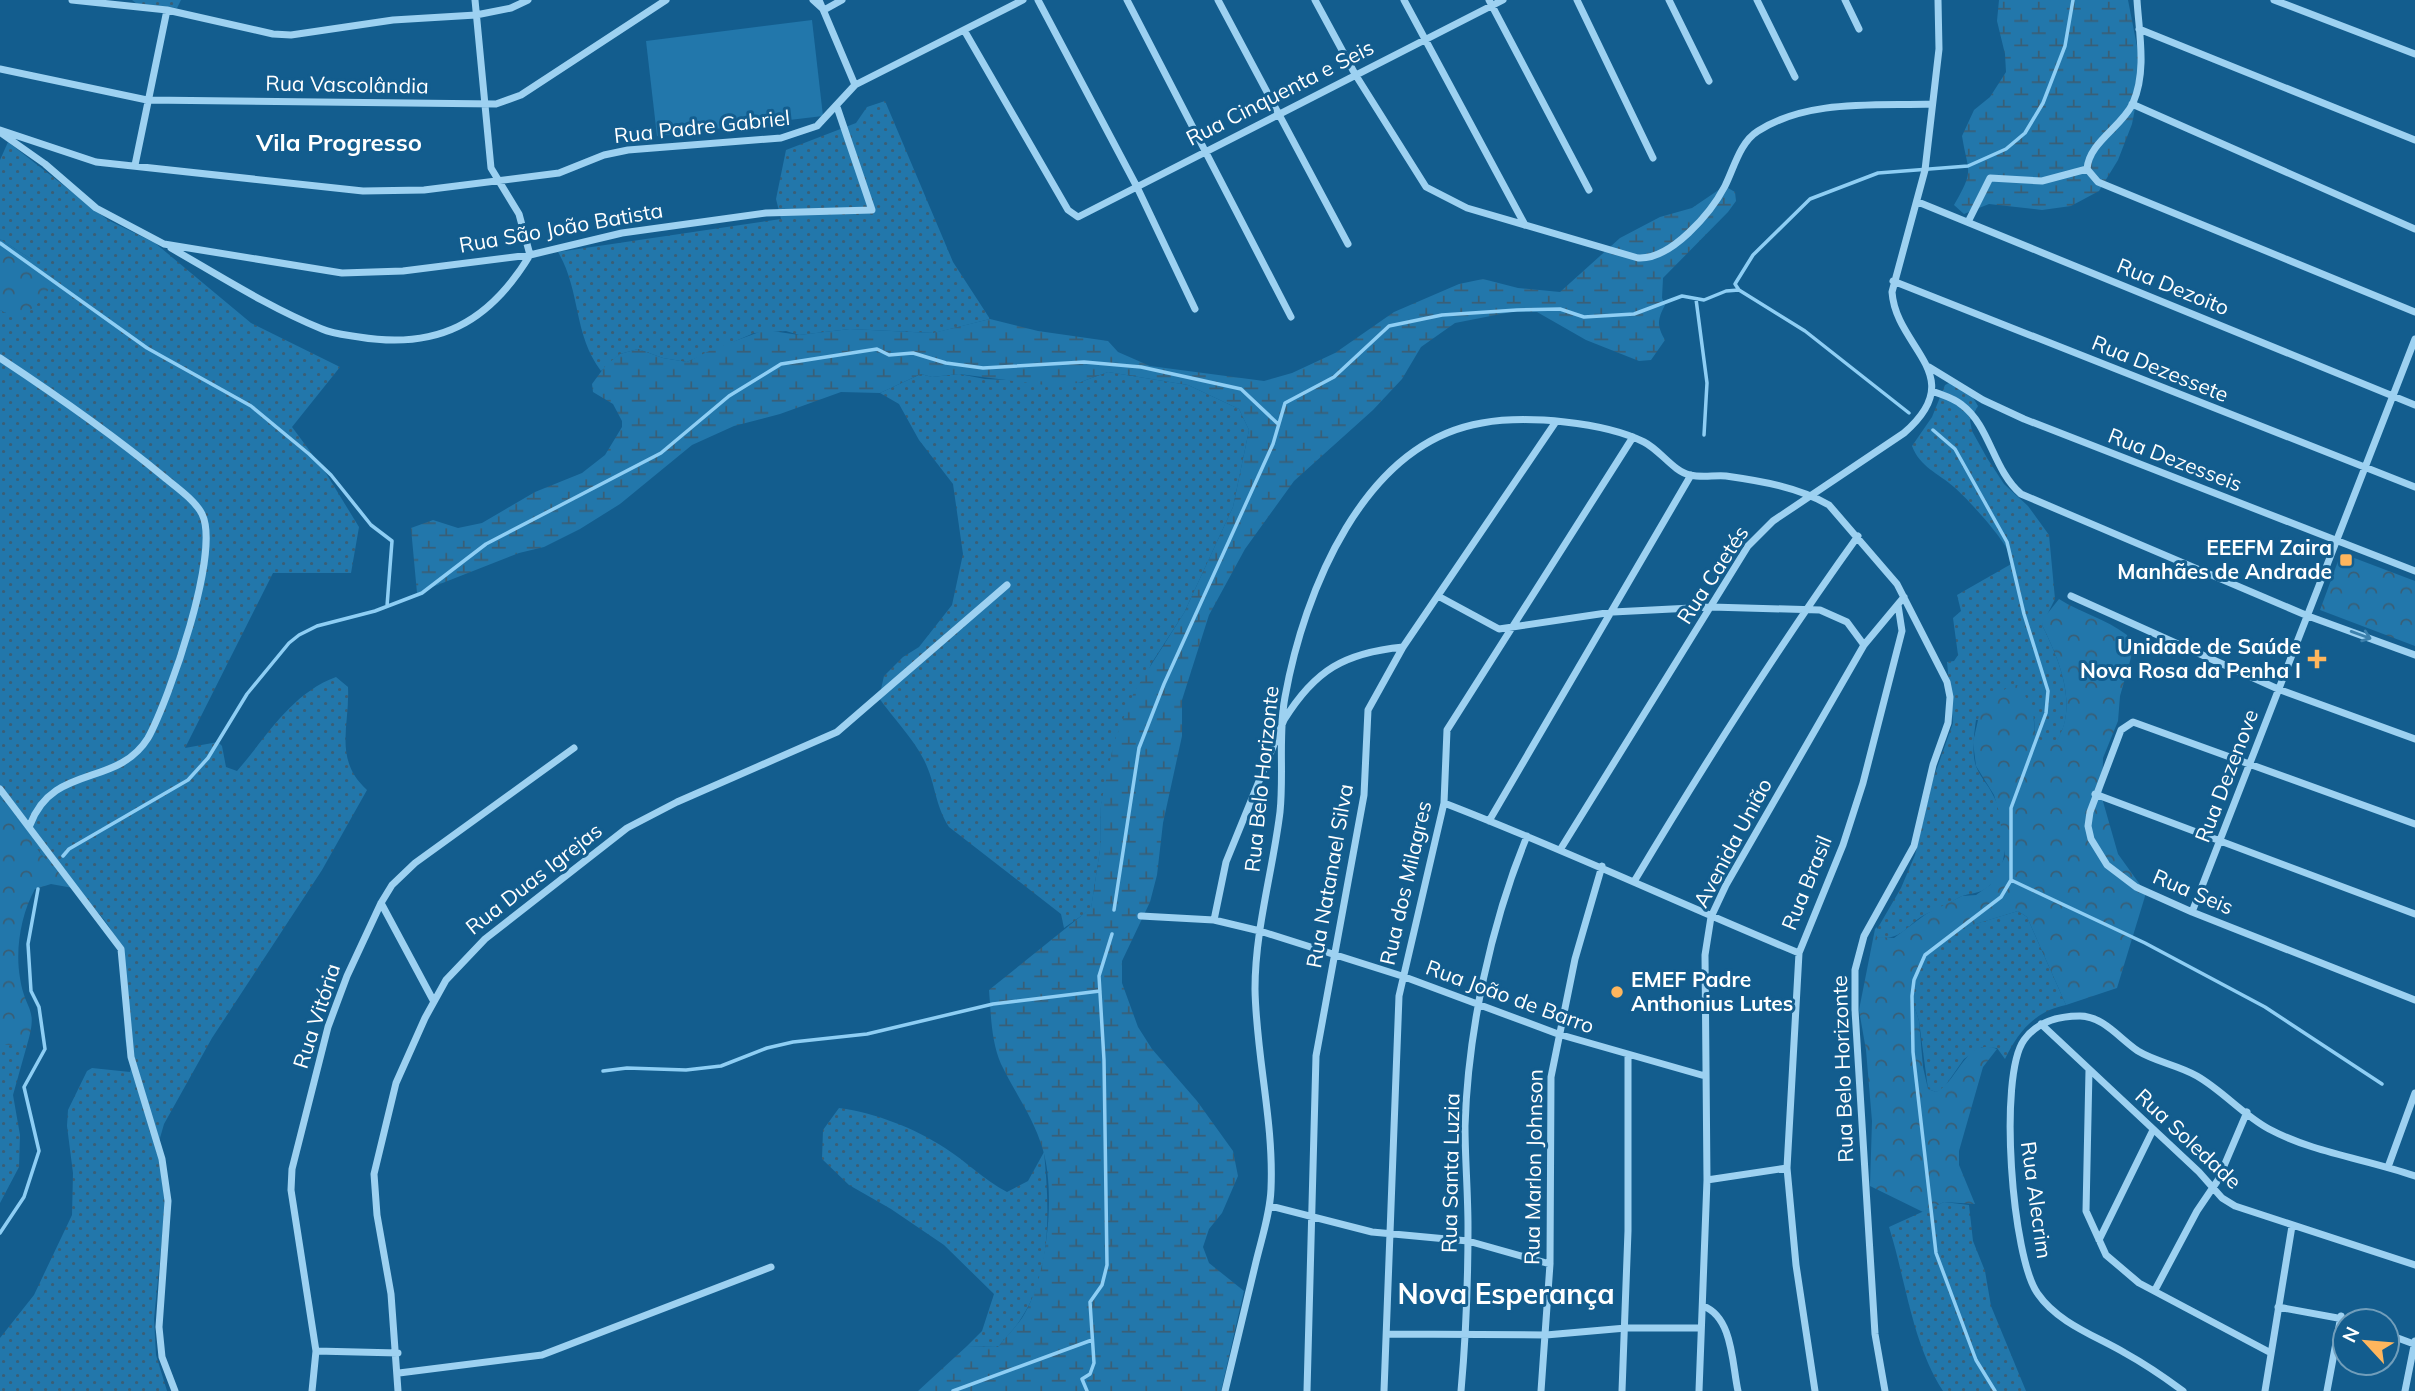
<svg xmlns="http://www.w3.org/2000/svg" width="2415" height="1391" font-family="Mulish,sans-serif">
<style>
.grass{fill:url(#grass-dots)}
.forest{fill:url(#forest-crowns)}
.wetland{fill:url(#wetland-marsh)}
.pitch{fill:#2277ab}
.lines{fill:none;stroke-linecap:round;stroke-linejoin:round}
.stream{stroke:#8ecef4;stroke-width:3.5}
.street{stroke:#9dd1f1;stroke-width:7}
.oneway{stroke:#3c80ac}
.poi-dot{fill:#ffb65d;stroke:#135d8e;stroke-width:2.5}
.labels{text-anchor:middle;stroke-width:6;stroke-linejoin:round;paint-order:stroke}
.street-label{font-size:21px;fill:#fff;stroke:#135d8e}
.poi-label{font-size:21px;font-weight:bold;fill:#fff;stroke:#135d8e;text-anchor:end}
.quarter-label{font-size:24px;font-weight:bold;fill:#fff;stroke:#135d8e}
.district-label{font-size:28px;font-weight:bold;fill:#fff;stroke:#135d8e}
</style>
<defs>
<pattern id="grass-dots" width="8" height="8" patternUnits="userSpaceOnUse" patternTransform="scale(1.75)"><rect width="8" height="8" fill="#2277ab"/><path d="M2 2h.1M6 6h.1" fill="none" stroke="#395f77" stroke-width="1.8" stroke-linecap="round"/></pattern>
<pattern id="forest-crowns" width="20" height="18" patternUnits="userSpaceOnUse" patternTransform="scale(1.75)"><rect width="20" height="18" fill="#2277ab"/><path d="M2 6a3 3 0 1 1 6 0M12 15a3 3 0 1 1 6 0" fill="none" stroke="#395f77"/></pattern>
<pattern id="wetland-marsh" width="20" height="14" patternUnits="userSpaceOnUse" patternTransform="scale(1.75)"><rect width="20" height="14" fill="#2277ab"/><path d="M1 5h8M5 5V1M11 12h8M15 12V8" fill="none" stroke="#395f77"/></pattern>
</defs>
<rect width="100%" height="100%" fill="#135d8e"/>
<!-- grass -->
<path class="grass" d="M132 0H181L177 8 137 4Z
M885 101 953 262 990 319 934 333 850 329 799 335 786 331 754 333 687 362 663 358 638 349 620 354 601 371C573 334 581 291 558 252L781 219 776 199 786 150 856 123 867 107Z
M8 142 108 220 155 243 251 323 340 367 292 427 324 470 359 527 351 573H273L185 748 218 742 222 746 226 767 237 771C266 738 290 694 336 677L348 687C350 726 333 759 367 790L322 870 212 1038 164 1124 158 1145 165 1208 154 1319 156 1355 167 1391H0V1338L34 1295 72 1215 73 1173 67 1126 68 1110 87 1071 92 1068 130 1072C134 1062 125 1047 125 1036 124 1000 129 956 108 925 90 899 62 879 41 854 26 836 17 814 0 798V310L6 313 31 259 0 239V160Z
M1108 372 1188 385 1239 409 1249 430 1233 507 1184 613 1151 664 1101 804 1100 850 1091 909 1064 928 1061 914 949 827C934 803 936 784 924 760 913 738 893 718 879 698L884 676 903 657 919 647 952 605 963 554 953 484 919 440 899 404 880 393 921 374 932 377 959 374 985 379 1078 383Z
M1951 382 1972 396 1978 406 1970 420 1972 431 1987 458 2004 484 2028 506 2049 535 2055 599 2042 625C2059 659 2080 708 2055 744L2042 743 2035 734 2034 718 1976 720C1974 734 1972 749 1975 763 1978 775 1988 784 1993 795 2007 820 2012 865 1989 886 1980 895 1970 892 1960 897 1950 902 1942 908 1931 912 1909 919 1904 943 1876 937V931L1901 888 1915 855 1932 782 1953 723 1947 662 1954 661 1958 655 1953 618 1961 611 1957 595 2013 563C2013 548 1968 499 1954 487 1938 473 1920 467 1912 446L1932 417 1945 385Z
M2018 911 2027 917 2066 1005C2035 1011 2018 1032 2005 1059L1997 1048 1982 1047 1964 1059 1943 1089 1936 1092 1928 1089 1919 1021 1912 999 1914 980 1927 951 1949 932Z
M0 1045H27L13 1095 20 1135 19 1167 0 1203Z
M839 1108C876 1113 914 1128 945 1148 967 1162 984 1180 1007 1192L1028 1181 1044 1152C1049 1205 1053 1270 1022 1317 1016 1328 1006 1337 998 1347L967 1346 982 1331 994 1294 944 1245 891 1209 849 1185 822 1159 823 1130Z
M1944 1202 1969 1205 1973 1241 1985 1271 1991 1306 2026 1391H1943C1912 1343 1906 1281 1889 1227Z"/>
<!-- forest -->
<path class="forest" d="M0 239 31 259 54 279C45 299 25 325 0 310Z
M2341 553 2415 581V646L2320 610Z
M2059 599C2081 613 2106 619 2127 635L2132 654 2120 696 2118 721 2103 758 2102 798 2118 854 2146 893 2117 988 2066 1005 2027 917 2018 911 1950 932 1927 951 1914 980 1912 999 1919 1021 1923 1067 1928 1089 1936 1092C1958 1082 1966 1036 1997 1049L1983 1067 1959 1151V1165L1975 1204 1944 1202 1923 1212 1870 1186 1872 1121 1866 1050 1859 1010 1875 929 1877 927V937L1894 938 1926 914 1962 896 1976 895 1990 885 2005 857 1999 812 1994 795 1976 766 1973 742 1981 707 2012 684 2020 686 2033 711 2035 734 2043 743H2055C2080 708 2059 659 2042 625L2043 619Z
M0 798 10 808 40 853 73 888 51 884 35 889C21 914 15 949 20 978 25 1012 39 1006 27 1045H0Z"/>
<!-- wetland -->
<path class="wetland" d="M1999 0H2128L2142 72 2132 124 2118 160 2099 191 2071 206 2042 210 1989 204 1964 214 1954 205C1975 169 1968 173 1962 136L1974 110 1990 97 2006 72 2005 54 1997 21Z
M1728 188 1735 192 1736 201 1728 212 1663 278 1662 298 1665 305C1657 320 1657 326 1665 340L1651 360 1639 361 1586 340 1537 312 1516 311 1455 323 1421 347 1402 379 1373 410 1294 481 1245 549 1209 615 1182 700V736L1163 823 1157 875 1150 902 1122 961V983L1138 1027 1152 1049 1197 1101 1233 1151 1238 1176 1222 1213 1209 1229 1203 1247 1209 1263 1244 1291 1221 1391H918L967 1346 998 1347C1006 1337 1015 1328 1022 1318 1047 1280 1056 1194 1043 1150 1034 1118 1015 1093 1001 1064 991 1041 991 1014 989 990L1091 908 1100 850 1101 804 1114 742 1134 692 1184 613 1233 507 1249 430 1239 409 1188 385 1108 372 1078 383 1045 385 959 374 932 377 921 374 880 393 841 392 780 414 734 426 692 445 620 504 580 529 544 547 519 553 417 593 411 528 433 520 458 528 482 523 535 492 582 473 605 455 622 427V421L613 404 593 392 592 384 606 365 620 354 638 349 663 358 687 362 713 349 765 330 799 335 850 329 933 333 990 319 1038 331 1108 341 1118 352 1150 366 1264 381 1292 373 1335 353 1394 312 1459 284 1483 279 1518 288 1560 292 1620 238 1660 217 1692 208 1720 189Z"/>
<!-- pitch -->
<path class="pitch" d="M812 20 823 116 657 136 646 41Z"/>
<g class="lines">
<!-- stream -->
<path class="stream" d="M0 243 147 348 251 406 309 454 331 475 371 525 392 541 387 606
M1739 290 1735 284 1753 255 1810 199 1878 173 1968 166 2006 149 2025 133 2043 103 2065 46 2073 0
M1696 299 1707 383 1704 435
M1933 430 1955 449 2007 542 2024 614 2048 691 2046 713 2011 808V880L2001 897 1925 955 1914 980 1912 996 1913 1052 1936 1253 1976 1360 1995 1391
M63 856 69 849 188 780 208 758 247 694 289 643 299 635 317 626 375 611 422 593 486 544 661 453 729 396 781 364 877 349 889 355 913 353 946 363 983 368 1084 362 1141 367 1241 389 1277 423
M2011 880 2145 943 2265 1007 2382 1084
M1114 910 1139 748 1164 684 1273 444 1285 403 1334 377 1389 326 1442 315 1517 310 1560 309 1584 317 1634 314 1682 296 1704 300 1726 291 1739 290 1805 331 1909 413
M603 1071 627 1068 686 1070 721 1066 767 1048 793 1042 867 1034 993 1004 1100 991
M0 1233 24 1197 39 1151 24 1087 45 1049 39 1007 31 991 28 944 38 889
M953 1391 1092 1340
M1087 1391 1082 1379 1090 1374 1094 1363 1090 1302 1102 1285 1107 1265 1104 1060 1099 976 1112 934"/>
<!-- street -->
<path class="street" d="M72 0 167 10 273 34 291 35 393 20 476 15 511 8 528 0
M813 0 824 10 842 0
M819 0 855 85
M1038 0 1137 187 1195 309
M1127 0 1291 317
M1218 0 1348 244
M1315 0 1355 74 1426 187 1467 208 1638 258C1671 260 1711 213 1725 186 1734 168 1740 142 1758 131 1808 99 1875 106 1932 104
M1404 0 1525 225
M1489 0 1589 190
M1577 0 1653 158
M1669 0 1709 81
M1757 0 1795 77
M1845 0 1859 29
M2274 0 2415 54
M2139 29 2415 140
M964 30 1068 210 1078 217 1503 0
M0 69 147 100 496 104 521 95 666 0
M2132 104 2415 229
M0 130 96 162 363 191 424 190 559 173 604 155 628 150 781 138 817 126 855 85 1023 0
M1 133 45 164 96 208 164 244 342 273 403 271 530 255 622 233 766 213 872 210 837 107
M135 165 167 10
M2087 169 2098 182 2415 312
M2087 169C2089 142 2122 127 2133 103 2147 71 2139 33 2137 0
M1918 202 2415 405
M1968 222 1990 178 2042 181 2087 169
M171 248C220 276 270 308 322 329 333 334 347 335 359 337 437 350 489 323 530 255L519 214 491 168 475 0
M1893 281 2415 487
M0 358C56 395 112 434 164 477 176 487 195 500 202 514 221 552 169 699 148 738 117 788 53 763 30 825
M1929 367 1983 400 2024 419 2415 571
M1932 391C1942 395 1954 398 1962 405 1990 426 1993 470 2021 494L2308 616 2415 655
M1438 596 1499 629 1613 612 1711 607 1820 610 1847 622 1864 645
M2071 596 2278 689 2415 739
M0 789 121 949 131 1057 162 1159 168 1201 159 1327 162 1357 175 1391
M2095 794 2415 914
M1444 803C1564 849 1680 904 1799 953
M1489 821 1691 475
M2415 824 2133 722 2121 730 2090 812 2088 826 2091 839 2107 865 2136 887 2192 912 2415 1000
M1560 850 1748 546 1773 521 1904 433C1971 375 1896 349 1892 292L1925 170 1939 49 1938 0
M1635 880C1705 763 1778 647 1858 536
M381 903 433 1000
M2192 912 2415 339
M1141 916 1214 920 1260 931 1402 976 1558 1034 1705 1076
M1214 920 1226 862 1284 720C1315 670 1344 653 1403 647
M2041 1024 2199 1172 2222 1198 2235 1206 2415 1265
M2089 1070 2086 1211 2106 1255 2139 1283 2271 1353
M2388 1167 2415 1093
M1707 1180 1787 1168
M1270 1206 1372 1232 1468 1241 1550 1264
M2099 1240 2153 1130
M2155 1290 2197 1211 2218 1180 2247 1112
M1703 1306C1733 1317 1732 1364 1738 1391
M2278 1307 2354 1321
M1387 1334 1546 1335 1626 1328H1701
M2387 1334 2414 1344
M316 1351 398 1353
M399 1373 542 1355 771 1267
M312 1391 316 1351 291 1190 292 1169 328 1027 347 976 381 903 392 885 415 863 574 748
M398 1391 391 1294 377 1215 374 1174 396 1083 425 1018 446 980 485 939 627 828 677 802 837 732 1007 585
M1225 1391C1235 1349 1245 1307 1255 1266 1261 1240 1270 1215 1271 1189 1274 1122 1256 1055 1255 989 1255 929 1273 870 1280 812 1284 774 1278 734 1285 697 1304 592 1363 443 1482 423 1527 415 1604 422 1644 442 1660 450 1674 472 1690 475 1702 478 1714 475 1726 476 1761 481 1798 487 1829 505L1897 584 1947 682 1950 697 1948 723 1933 765 1914 846 1864 936 1855 970V1010L1875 1334 1885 1391
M1307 1391 1316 1056 1364 795 1368 710 1403 647 1555 423
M1384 1391 1399 996 1444 803 1447 730 1633 437
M1461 1391C1466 1336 1468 1282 1468 1227 1468 1193 1465 1159 1465 1126 1468 1030 1491 924 1527 836
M1541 1391 1550 1264 1551 1077 1575 959 1602 866
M1622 1391 1628 1231V1056
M1699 1391 1707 1180 1705 955 1711 917 1726 885 1864 645 1904 597
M1815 1391 1796 1265 1787 1168 1799 953 1843 845 1863 783 1902 631 1898 605
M2183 1391C2164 1377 2145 1364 2125 1353 2096 1336 2058 1323 2038 1294 2012 1259 1998 1076 2024 1040 2037 1022 2059 1016 2080 1016 2103 1016 2120 1039 2138 1051 2156 1062 2178 1065 2197 1076 2223 1091 2243 1115 2269 1129 2314 1153 2367 1159 2415 1176
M2265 1391 2292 1226
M2327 1391 2341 1316
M2405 1391 2415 1341"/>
</g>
<!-- one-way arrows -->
<defs><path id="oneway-shaft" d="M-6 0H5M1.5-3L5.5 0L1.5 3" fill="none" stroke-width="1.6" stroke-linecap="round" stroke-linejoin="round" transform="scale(1.75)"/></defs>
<use class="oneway" href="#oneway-shaft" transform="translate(2361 635) rotate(20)"/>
<!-- markers -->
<g class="poi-dot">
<rect x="2339" y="553" width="14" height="14" rx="3.5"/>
<path d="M2313.5 648.5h7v7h7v7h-7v7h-7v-7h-7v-7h7z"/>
<circle cx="1617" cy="992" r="7"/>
</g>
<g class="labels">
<!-- street labels -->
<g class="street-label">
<text transform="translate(347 85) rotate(1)" y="7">Rua Vascolândia</text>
<text transform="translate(1280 93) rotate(-27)" y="7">Rua Cinquenta e Seis</text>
<text transform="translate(702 127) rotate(-6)" y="7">Rua Padre Gabriel</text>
<text transform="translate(561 228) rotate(-10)" y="7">Rua São João Batista</text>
<text transform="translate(2173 287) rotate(22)" y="7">Rua Dezoito</text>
<text transform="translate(2160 369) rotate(22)" y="7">Rua Dezessete</text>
<text transform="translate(2175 460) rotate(21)" y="7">Rua Dezesseis</text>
<text transform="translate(1713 575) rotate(-57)" y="7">Rua Caetés</text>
<text transform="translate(2227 776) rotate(-69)" y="7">Rua Dezenove</text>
<text transform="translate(1262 779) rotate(-84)" y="7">Rua Belo Horizonte</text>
<text transform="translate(1733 843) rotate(-62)" y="7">Avenida União</text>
<text transform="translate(1330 876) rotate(-80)" y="7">Rua Natanael Silva</text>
<text transform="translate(534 879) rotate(-38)" y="7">Rua Duas Igrejas</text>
<text transform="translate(1406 883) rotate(-77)" y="7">Rua dos Milagres</text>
<text transform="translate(1807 883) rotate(-68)" y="7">Rua Brasil</text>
<text transform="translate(2193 892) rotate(23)" y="7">Rua Seis</text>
<text transform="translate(1510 997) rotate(20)" y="7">Rua João de Barro</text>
<text transform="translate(317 1016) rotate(-72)" y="7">Rua Vitória</text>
<text transform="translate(1843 1069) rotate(-92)" y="7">Rua Belo Horizonte</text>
<text transform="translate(2188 1139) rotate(43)" y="7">Rua Soledade</text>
<text transform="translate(1534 1167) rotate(-89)" y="7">Rua Marlon Johnson</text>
<text transform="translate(1451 1173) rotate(-89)" y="7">Rua Santa Luzia</text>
<text transform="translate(2036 1200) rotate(82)" y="7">Rua Alecrim</text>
</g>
<!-- poi labels -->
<g class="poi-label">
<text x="2332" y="555">EEEFM Zaira<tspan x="2332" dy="24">Manhães de Andrade</tspan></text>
<text x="2301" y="654">Unidade de Saúde<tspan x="2301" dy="24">Nova Rosa da Penha I</tspan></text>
<text x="1631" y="987" text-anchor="start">EMEF Padre<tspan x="1631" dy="24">Anthonius Lutes</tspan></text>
</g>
<!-- quarter labels -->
<g class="quarter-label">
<text x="339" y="151">Vila Progresso</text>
</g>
<!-- district labels -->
<g class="district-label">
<text x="1506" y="1304">Nova Esperança</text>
</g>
</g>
<!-- north arrow -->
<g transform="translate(2366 1342) rotate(296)"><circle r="33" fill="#135d8e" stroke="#719ebb" stroke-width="2"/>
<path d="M0-5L12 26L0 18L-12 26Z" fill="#ffb65d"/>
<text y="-10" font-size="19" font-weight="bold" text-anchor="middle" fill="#ffffff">N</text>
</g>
</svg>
